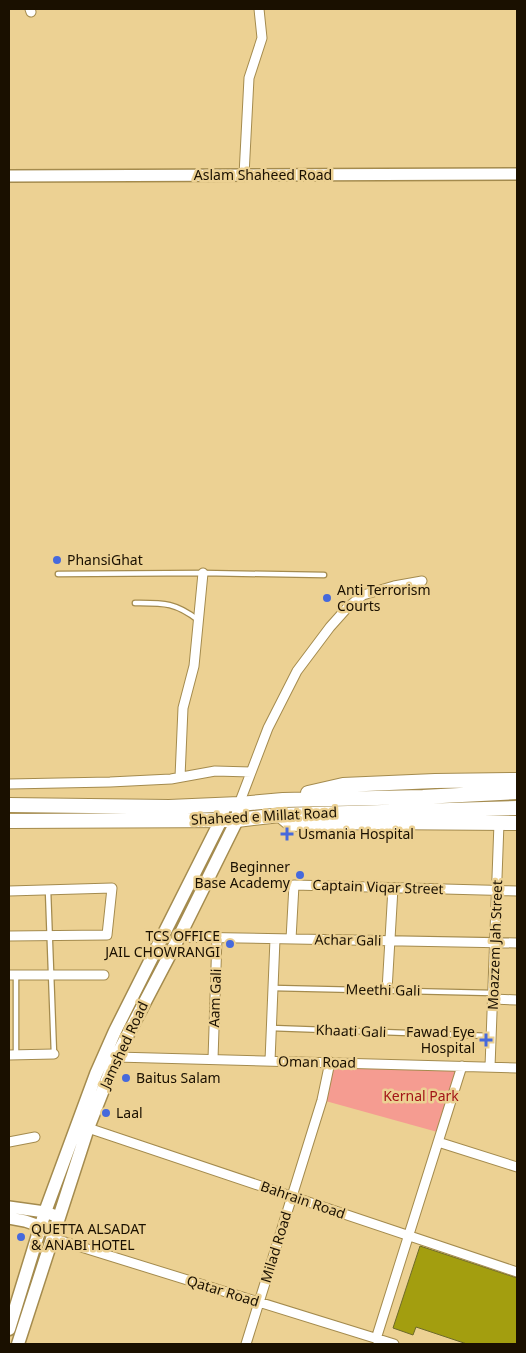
<svg xmlns="http://www.w3.org/2000/svg" width="526" height="1353" font-family="'Noto Sans',sans-serif">
<style>
.green{fill:#f59c91}
.building{fill:#a39e0f;stroke:#6d6a2a}
.lines{fill:none;stroke-linecap:round;stroke-linejoin:round}
.service-casing{stroke:#a48b4e;stroke-width:7}
.minor-casing{stroke:#a48b4e;stroke-width:11}
.tertiary-casing{stroke:#a48b4e;stroke-width:14}
.secondary-casing{stroke:#a48b4e;stroke-width:15}
.primary-casing{stroke:#a48b4e;stroke-width:16}
.service{stroke:#fff;stroke-width:4.5}
.minor{stroke:#fff;stroke-width:9}
.tertiary{stroke:#fff;stroke-width:11}
.secondary{stroke:#fff;stroke-width:12}
.primary{stroke:#fff;stroke-width:14}
.poi-dot{fill:#4669dc;stroke:#ecd193;stroke-width:2}
.labels{text-anchor:middle;stroke-width:5;stroke-linejoin:round;paint-order:stroke}
.street-label{font-size:14px;fill:#1a1000;stroke:#ecd193}
.poi-label{font-size:14px;fill:#1a1000;stroke:#ecd193;text-anchor:start}
.park-label{font-size:14px;fill:#a21517;stroke:#ecd193}
</style>
<rect width="100%" height="100%" fill="#ecd193"/>
<!-- green -->
<path class="green" d="M330 1062 462 1066 441 1133 322 1100Z"/>
<!-- building -->
<path class="building" d="M420 1246 517 1278V1344H467L416 1327 413 1335 393 1328Z"/>
<g class="lines">
<defs>
<path id="service" d="M58 574 203 573 324 575
M135 603C163 603 175 602 198 620
M48 890 54 1054
M273 988 493 993
M271 1028 491 1036
M16 1055V975"/>
<path id="minor" d="M30 9 31 12
M244 175 249 78 262 38 259 9
M180 777 183 708 194 666 203 573
M9 784 110 782 171 779 215 771 251 772
M239 804 268 728 297 671 330 627 347 608 363 595 394 586 422 581
M9 891 112 888 107 935 9 936
M179 937 517 943
M291 939 294 885 517 891
M9 975H104
M387 990 393 888
M493 999 517 1000
M9 1055 54 1054
M116 1057 517 1068
M213 1059 217 937
M270 1061 275 939
M490 1067 499 823
M88 1128 517 1272
M9 1142 35 1137
M438 1142 517 1167
M52 1238 394 1344
M376 1339 462 1066
M246 1344 322 1100 330 1062"/>
<path id="tertiary" d="M9 176 517 174
M9 1207 45 1212 59 1217
M9 1218 25 1221 54 1231"/>
<path id="secondary" d="M9 1329 45 1212 96 1074 115 1031 221 820 223 811
M18 1344 88 1128 116 1057 179 937 237 820 239 804"/>
<path id="primary" d="M308 793 343 785 435 781 517 780
M9 805 169 807 239 804 283 800 423 797 517 792
M280 815 291 824 372 822 517 823
M9 821 237 820 280 815 517 808"/>
</defs>
<!-- service casing -->
<use href="#service" class="service-casing"/>
<!-- minor casing -->
<use href="#minor" class="minor-casing"/>
<!-- tertiary casing -->
<use href="#tertiary" class="tertiary-casing"/>
<!-- secondary casing -->
<use href="#secondary" class="secondary-casing"/>
<!-- primary casing -->
<use href="#primary" class="primary-casing"/>
<!-- service -->
<use href="#service" class="service"/>
<!-- minor -->
<use href="#minor" class="minor"/>
<!-- tertiary -->
<use href="#tertiary" class="tertiary"/>
<!-- secondary -->
<use href="#secondary" class="secondary"/>
<!-- primary -->
<use href="#primary" class="primary"/>
</g>
<!-- markers -->
<g class="poi-dot">
<circle cx="57" cy="560" r="5"/>
<circle cx="327" cy="598" r="5"/>
<path d="M284.5 826.5h5v5h5v5h-5v5h-5v-5h-5v-5h5z"/>
<circle cx="300" cy="875" r="5"/>
<circle cx="230" cy="944" r="5"/>
<path d="M483.5 1032.5h5v5h5v5h-5v5h-5v-5h-5v-5h5z"/>
<circle cx="126" cy="1078" r="5"/>
<circle cx="106" cy="1113" r="5"/>
<circle cx="21" cy="1237" r="5"/>
</g>
<g class="labels">
<!-- street labels -->
<g class="street-label">
<text x="263" y="180">Aslam Shaheed Road</text>
<text transform="translate(264 816) rotate(-3)" y="5">Shaheed e Millat Road</text>
<text transform="translate(378 887) rotate(2)" y="5">Captain Viqar Street</text>
<text transform="translate(348 940) rotate(1)" y="5">Achar Gali</text>
<text transform="translate(495 945) rotate(-88)" y="5">Moazzem Jah Street</text>
<text transform="translate(383 990) rotate(1)" y="5">Meethi Gali</text>
<text transform="translate(215 998) rotate(-88)" y="5">Aam Gali</text>
<text transform="translate(351 1031) rotate(2)" y="5">Khaati Gali</text>
<text transform="translate(124 1045) rotate(-65)" y="5">Jamshed Road</text>
<text transform="translate(317 1062) rotate(1)" y="5">Oman Road</text>
<text transform="translate(303 1200) rotate(19)" y="5">Bahrain Road</text>
<text transform="translate(276 1247) rotate(-73)" y="5">Milad Road</text>
<text transform="translate(223 1291) rotate(17)" y="5">Qatar Road</text>
</g>
<!-- poi labels -->
<g class="poi-label">
<text x="67" y="565">PhansiGhat</text>
<text x="337" y="595">Anti Terrorism<tspan x="337" dy="16">Courts</tspan></text>
<text x="298" y="839">Usmania Hospital</text>
<text x="290" y="872" text-anchor="end">Beginner<tspan x="290" dy="16">Base Academy</tspan></text>
<text x="220" y="941" text-anchor="end">TCS OFFICE<tspan x="220" dy="16">JAIL CHOWRANGI</tspan></text>
<text x="475" y="1037" text-anchor="end">Fawad Eye<tspan x="475" dy="16">Hospital</tspan></text>
<text x="136" y="1083">Baitus Salam</text>
<text x="116" y="1118">Laal</text>
<text x="31" y="1234">QUETTA ALSADAT<tspan x="31" dy="16">&amp; ANABI HOTEL</tspan></text>
</g>
<!-- park labels -->
<g class="park-label">
<text x="421" y="1101">Kernal Park</text>
</g>
</g>
<!-- border -->
<rect width="526" height="1353" fill="none" stroke="#1a1000" stroke-width="20"/>
</svg>
